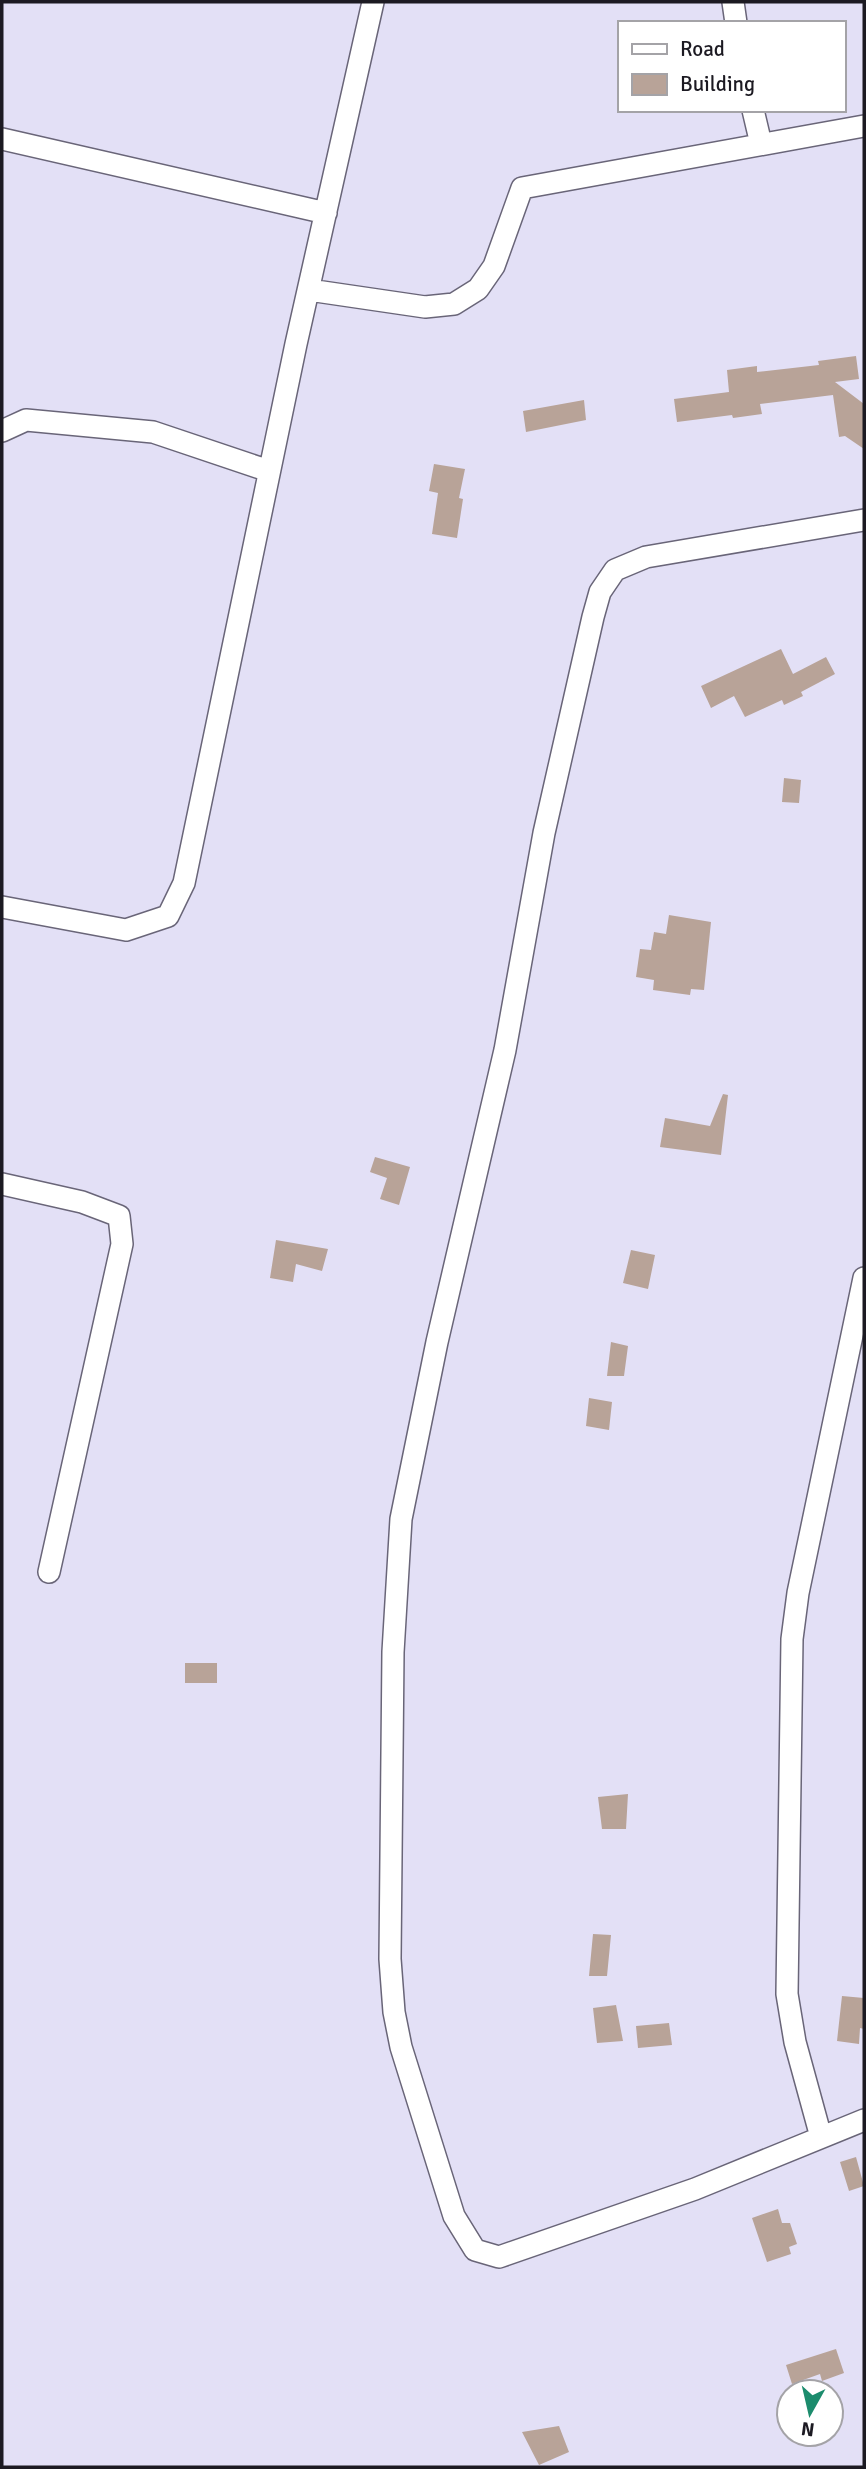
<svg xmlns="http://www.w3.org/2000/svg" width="866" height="2469" font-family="Signika,sans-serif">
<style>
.building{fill:#b8a398}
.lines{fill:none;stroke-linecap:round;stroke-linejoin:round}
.minor-casing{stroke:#696578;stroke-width:24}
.minor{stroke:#fff;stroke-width:21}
</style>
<rect width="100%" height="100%" fill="#e3e0f6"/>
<!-- building -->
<path class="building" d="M856 356 859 379 835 382 864 404V449L845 436 839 437 833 395 760 404 762 414 733 418 732 415 677 422 674 399 729 392 727 370 757 366V372L819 365 818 361Z
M584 400 586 420 526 432 523 411Z
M434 464 465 469 459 498 463 499 457 538 432 534 438 493 429 491Z
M781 649 793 674 826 657 835 674 801 692 803 696 784 705 782 700 745 717 734 696 711 708 701 686Z
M784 778 801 780 799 803 782 802Z
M669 915 711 922 704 990 691 989 690 995 653 990 654 980 636 977 640 949 651 950 654 932 666 934Z
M723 1094 728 1095 721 1155 660 1147 665 1118 710 1126Z
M375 1157 410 1167 399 1205 380 1199 387 1178 370 1172Z
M276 1240 328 1249 322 1271 296 1264 293 1282 270 1278Z
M631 1250 655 1255 648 1289 623 1283Z
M611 1342 628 1346 624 1376H607Z
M589 1398 612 1402 609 1430 586 1426Z
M185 1663H217V1683H185Z
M628 1794 626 1829H602L598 1797Z
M593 1934 611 1935 607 1976H589Z
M842 1996 864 1998V2029L860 2028 859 2044 837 2041Z
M616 2005 623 2041 597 2043 593 2008Z
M669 2023 672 2045 638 2048 636 2026Z
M856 2157 864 2186 849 2191 840 2162Z
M778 2209 782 2223H790L797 2244 789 2247 791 2254 767 2262 752 2218Z
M836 2349 844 2373 822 2381 820 2374 792 2384 786 2365Z
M559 2426 569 2452 539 2465 522 2432Z"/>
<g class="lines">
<defs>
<path id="minor" d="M733 2 736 23
M753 110 761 144
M2 139 326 213
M309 290 425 307 454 304 478 289 494 266 522 188 864 126
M2 431 26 420 153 432 269 471
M864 520 646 557 615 570 600 592 593 617 544 833 505 1050 437 1342 401 1519 393 1652 390 1959 394 2012 401 2047 454 2216 475 2250 499 2257 695 2189 864 2120
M2 907 126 930 168 916 184 883 296 344 373 2
M2 1184 82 1202 119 1216 122 1244 49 1572
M821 2137 795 2042 787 1994 792 1639 798 1593 864 1278"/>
</defs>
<!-- minor casing -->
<use href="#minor" class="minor-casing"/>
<!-- minor -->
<use href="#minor" class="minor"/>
</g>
<!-- border -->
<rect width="866" height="2469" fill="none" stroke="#1c1a22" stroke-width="7"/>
<!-- legend -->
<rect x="618" y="21" width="228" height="91" fill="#ffffff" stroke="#a4a3a7" stroke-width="2"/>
<rect x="632" y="44" width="35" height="10" fill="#ffffff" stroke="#a4a3a7" stroke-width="2"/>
<text x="680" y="56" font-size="21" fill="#1c1a22">Road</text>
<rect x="632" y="74" width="35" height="21" fill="#b8a398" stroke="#a4a3a7" stroke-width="2"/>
<text x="680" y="91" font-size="21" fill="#1c1a22">Building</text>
<!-- north arrow -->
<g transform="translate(810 2413) rotate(188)"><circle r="33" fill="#ffffff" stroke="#a4a3a7" stroke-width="2"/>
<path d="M0-5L12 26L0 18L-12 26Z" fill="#1c8c6d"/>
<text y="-10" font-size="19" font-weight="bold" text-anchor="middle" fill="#1c1a22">N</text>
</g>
</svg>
